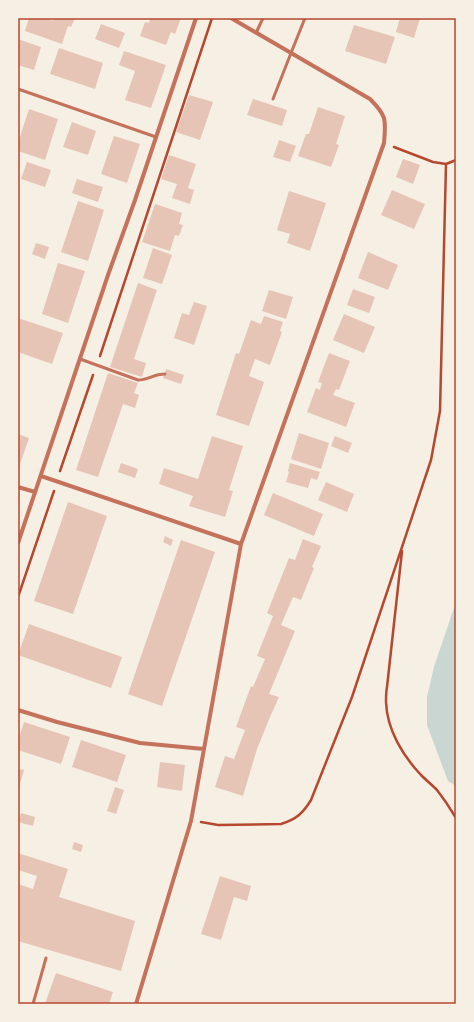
<svg xmlns="http://www.w3.org/2000/svg" width="474" height="1022" font-family="Helvetica,sans-serif">
<style>
.water{fill:#c9d6d2}
.building{fill:#e6c5b7}
.lines{fill:none;stroke-linecap:round;stroke-linejoin:round}
.path{stroke:#b5482f;stroke-width:2.5}
.service{stroke:#c5725c;stroke-width:3}
.minor{stroke:#c5725c;stroke-width:4}
.neatline{fill:none;stroke:#b5482f;stroke-width:1.5}
</style>
<rect width="100%" height="100%" fill="#f6efe4"/>
<!-- water -->
<path class="water" d="M456 602V786L448 781 427 725V697L434 667Z"/>
<!-- building -->
<path class="building" d="M29 18H45L53 21 54 18H75L71 27 68 26 62 44 25 31Z
M150 18H181L175 34 171 32 166 45 140 36 145 22 149 23Z
M400 18H420L414 38 396 32Z
M101 24 125 33 119 48 95 39Z
M354 25 395 37 386 64 345 51Z
M18 39 41 47 34 70 18 65Z
M59 48 103 63 95 89 50 74Z
M124 51 166 65 151 108 125 100 135 71 119 65Z
M189 95 213 102 200 140 176 132Z
M253 99 287 110 282 126 247 115Z
M318 107 345 116 336 144 339 145 331 167 298 156 306 134H309Z
M29 109 58 119 45 160 18 151V143Z
M72 122 96 131 88 155 63 147Z
M114 136 140 144 127 183 101 174Z
M279 140 296 146 290 162 273 157Z
M169 155 196 164 188 188 194 190 190 204 172 198 177 184 161 179Z
M403 159 420 165 413 184 396 177Z
M27 162 51 170 45 187 21 179Z
M77 179 103 187 98 202 72 193Z
M392 190 425 204 414 229 381 215Z
M289 191 326 203 310 251 287 243 290 234 277 230Z
M78 201 104 210 88 261 61 252Z
M155 204 182 213 179 224 183 225 179 236 175 235 170 251 142 242Z
M36 243 49 247 45 259 32 254Z
M153 248 172 255 162 284 143 278Z
M368 252 398 265 388 290 358 278Z
M58 263 85 271 68 323 42 314Z
M138 283 157 290 134 359 146 363 142 377 110 367Z
M353 289 375 297 369 313 347 305Z
M269 290 293 297 286 319 262 311Z
M194 302 207 306 194 345 174 338 182 313 189 315Z
M344 314 375 327 364 353 333 340Z
M264 316 283 322 280 331 282 332 270 365 255 359 249 376 264 382 249 426 216 415 236 353 239 354 251 320 261 324Z
M18 318 63 333 52 364 18 352Z
M329 353 350 361 339 390 336 389 333 395 355 403 346 427 307 412 316 388 320 390 322 383 318 382Z
M166 369 184 375 181 384 163 378Z
M108 373 138 383 134 393 139 395 135 408 123 404 98 477 76 470Z
M299 433 329 443 321 469 291 459Z
M18 434 29 438 19 467H18Z
M212 436 243 446 229 490 233 491 225 517 189 506 193 496 159 484 164 468 198 479Z
M335 436 352 443 348 453 331 446Z
M121 463 138 469 135 478 118 472Z
M290 463 320 472 317 480 311 478 308 488 286 482 289 472 288 471Z
M326 482 354 494 347 512 318 500Z
M273 493 323 514 314 536 264 515Z
M68 502 107 516 73 614 34 601Z
M165 536 173 540 171 546 163 542Z
M303 539 321 546 312 567 314 568 301 600 293 597 281 625 295 631 269 694 279 697 270 717 257 749 243 796 215 787 225 756 234 759 245 730 236 727 251 686 253 687 265 659 257 656 273 616 267 613 289 558 295 560Z
M181 540 215 552 162 706 128 694Z
M29 624 122 657 111 688 18 655Z
M24 722 70 737 61 764 18 750V741Z
M81 740 126 755 117 782 72 767Z
M160 762 185 765 182 791 157 787Z
M18 769 24 770 18 791Z
M115 787 124 790 116 814 107 811Z
M21 813 35 817 33 826 18 822Z
M74 842 83 845 81 852 72 849Z
M18 853 68 869 59 897 135 921 121 971 18 941V884L33 889 37 876 18 870Z
M220 876 251 886 247 901 234 897 221 940 201 934Z
M56 973 113 992 109 1004H45Z"/>
<g class="lines">
<!-- path -->
<path class="path" d="M394 147 433 162 446 164 456 160
M100 356 212 18
M60 471 93 375
M402 551 387 687C386 692 386 697 386 702 387 730 403 756 421 775 426 780 432 785 437 790 444 799 450 808 456 818
M18 597 54 491
M201 822 218 825 281 824C297 819 303 813 311 800L352 697 431 460 440 411 446 164"/>
<!-- service -->
<path class="service" d="M256 33 263 18
M18 89 156 137
M273 99 291 53 305 18
M80 359 138 380C149 380 153 374 165 374
M33 1004 46 958"/>
<!-- minor -->
<path class="minor" d="M41 476 241 544
M18 487 35 492
M18 543 108 275 135 200 196 18
M18 710 57 722 140 743 204 749
M136 1004 191 821 241 544 384 143C386 120 387 116 370 99L231 18"/>
</g>
<!-- border -->
<rect width="474" height="1022" fill="none" stroke="#f6efe4" stroke-width="38"/>
<rect x="19" y="19" width="436" height="984" class="neatline"/>
</svg>
